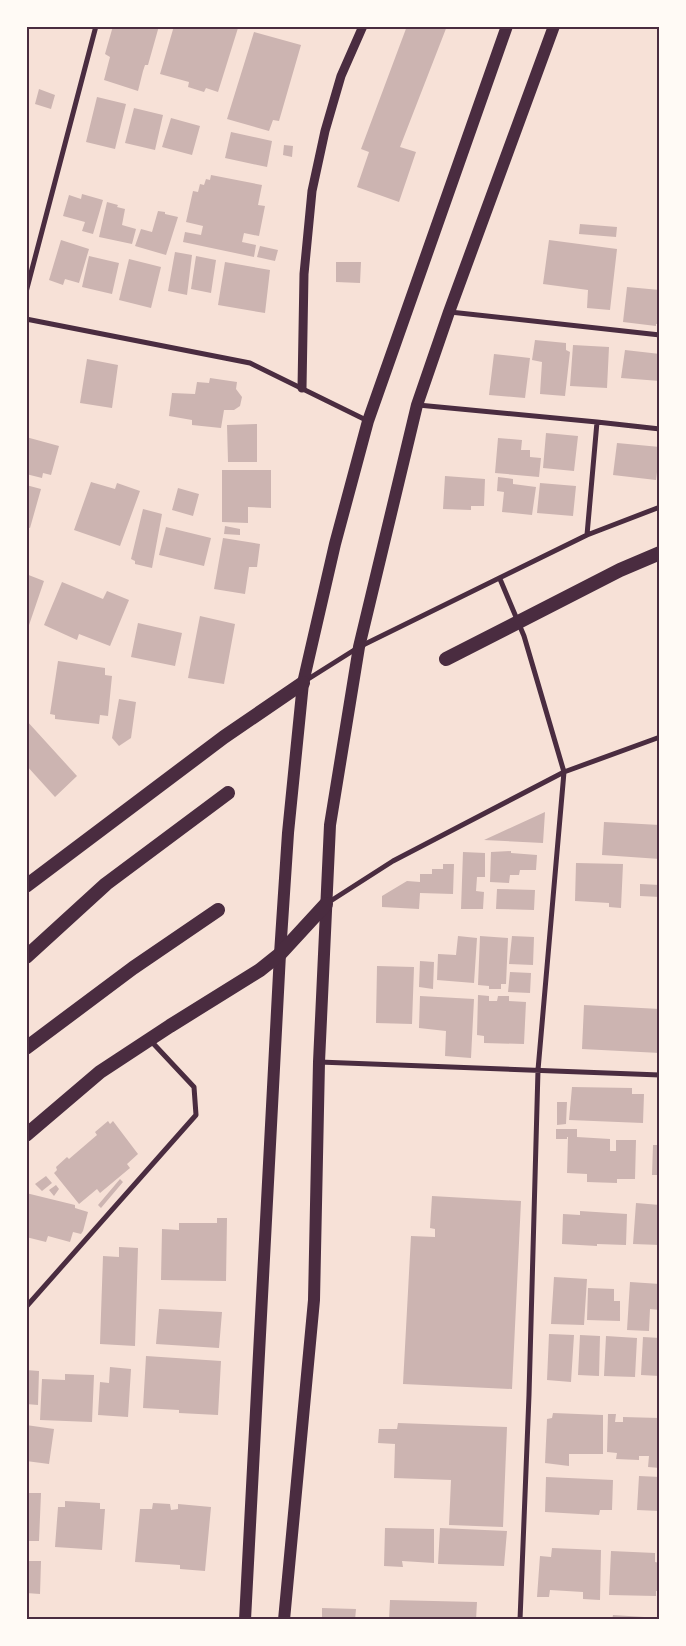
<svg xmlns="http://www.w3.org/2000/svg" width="686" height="1646" font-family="Mulish,sans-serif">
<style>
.building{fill:#ccb4b1}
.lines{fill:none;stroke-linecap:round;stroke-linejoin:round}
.minor{stroke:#4a2c40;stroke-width:5}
.tertiary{stroke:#4a2c40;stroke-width:9}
.primary{stroke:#4a2c40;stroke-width:12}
.trunk{stroke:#4a2c40;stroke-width:14}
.neatline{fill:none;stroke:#4a2c40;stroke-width:2}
</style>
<rect width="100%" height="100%" fill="#f7e1d7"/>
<!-- building -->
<path class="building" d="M113 26H159L148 65H145L143 71 138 91 104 80 110 57 105 54Z
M174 26 238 28 218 92 206 88 204 92 188 87 189 82 160 74Z
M407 26H447L400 147 416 152 399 202 357 187 369 152 361 149Z
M254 32 301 45 279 121 273 120 269 131 227 119Z
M39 89 55 95 51 109 35 104Z
M97 97 126 104 115 149 86 142Z
M134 108 163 115 155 150 125 143Z
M171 118 200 126 192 155 162 147Z
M231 132 272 141 267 167 225 158Z
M284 145 293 146 292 157 283 155Z
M211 175 262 185 258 205 265 206 259 236 244 233 242 242 256 245 254 257 183 242 185 232 201 235 203 226 186 222 193 191 198 192 200 184 204 185 206 179 210 180Z
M82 194 103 200 93 234 82 231 85 222 63 216 69 195 81 199Z
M107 202 118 205 117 207 125 209 122 225 136 229 132 244 99 237Z
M158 211 165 212V214L178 217 166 255 135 246 141 229 152 232Z
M580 224 617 227 616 237 579 234Z
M61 240 89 249 79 283 65 279 63 285 49 280Z
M549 240 617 249 610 310 587 308 588 290 543 284Z
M260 246 278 250 275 261 257 257Z
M175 252 192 255 187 295 168 291Z
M89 256 119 263 112 294 82 287Z
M196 256 216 260 211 293 191 289Z
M129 259 161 267 151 308 119 300Z
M225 262 270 270 265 313 218 305Z
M336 262H361L360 283 336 282Z
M627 287 660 290V324H656V326L623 322Z
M535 340 566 343V350L570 352 565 396 540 394 542 362 532 360Z
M573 345 609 347 607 388 570 386Z
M625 350 660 354V381L621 378Z
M494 354 530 358 525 398 489 395Z
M87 359 118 365 112 408 80 403Z
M210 378 237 382 236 389 242 397 240 406 234 410H224L221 428 192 425V420L169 416 172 393 195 394 197 382 209 383Z
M257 424V462H228L227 425Z
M546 433 578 436 574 471 543 468Z
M26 437 59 446 51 475 43 473 42 478 26 474Z
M498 438 522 440 521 450H530V457L541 458 539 477 495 473Z
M617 443 660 447V472H657L656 480 613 475Z
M222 470H271V508L248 507V523L222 522Z
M445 476 485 479 484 506H471V510L443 509Z
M498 477 513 479V484L536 487 532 515 502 512 504 492 497 491Z
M91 482 115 489 117 483 140 491 120 546 74 530Z
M540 483 576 486 573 516 537 513Z
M26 485 41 489 30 528 26 527Z
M178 488 199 494 193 516 172 510Z
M143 509 162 514 152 568 135 564V561L131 559Z
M225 526 240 529V535L224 534Z
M166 527 211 538 204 566 159 555Z
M223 538 260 544 257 567H249L245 594 214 589Z
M26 574 44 581 28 628 26 627Z
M62 582 103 599 107 591 129 600 110 646 79 634 77 640 44 625Z
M200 616 235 624 224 684 188 678Z
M138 623 182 633 175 666 131 657Z
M58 661 105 668V675L112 676 108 716 100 715 99 724 55 719V715L50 714Z
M119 699 136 702 131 738 119 746 112 738Z
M26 720 77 776 55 797 26 765Z
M545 812 543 843 484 840Z
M604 822 660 825V859L602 855Z
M511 851V853L537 855 536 870H520L519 875H510L509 883 490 882 491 852Z
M463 852 485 853V877H477L476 891 484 892 483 909H461Z
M576 863 623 864 621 908 609 907V903L575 901Z
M443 864H454L453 894 420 893 419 909 382 907V896L407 881 420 882V874H432V869H443Z
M640 884 660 885V897L640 896Z
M497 889 535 890 534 910 496 909Z
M458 936 477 938 474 983 437 980 438 954 456 955Z
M480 936 508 938 506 984H501V989H489V986L478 985Z
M512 936 534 937 533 965 509 964Z
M420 961 434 962 433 989 419 987Z
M377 966 414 967 412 1024 376 1023Z
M510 972 531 973 530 993 508 992Z
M478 995 489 996V1001H497L498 996H509V1001L526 1002 524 1044 484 1043V1036L477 1035Z
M420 996 474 999 471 1058 445 1056 446 1031 419 1028Z
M584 1005 660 1009V1053L582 1049Z
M572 1087 632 1088V1094H644L643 1123 569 1120Z
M557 1102H567L566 1124 557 1125Z
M108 1121 110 1124 113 1121 138 1154 127 1164 130 1168 100 1193 97 1189 79 1204 54 1173 57 1170 56 1167 67 1157 69 1159 97 1135 95 1132Z
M556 1129H577V1137L610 1139V1151H616V1140H636L635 1179H617V1183L587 1182V1174L567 1173 568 1137H567V1139H556Z
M653 1145H660V1175H652Z
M46 1176 52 1183 42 1191 35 1184Z
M120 1179 123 1182 101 1208 98 1205Z
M56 1185 59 1189 54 1196 49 1190Z
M26 1193 75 1205V1208L88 1212 83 1231 81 1234 73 1232 70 1242 48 1236 46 1242 26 1237Z
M432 1196 521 1201 512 1389 403 1384 411 1236 435 1237V1229L430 1228Z
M636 1203 660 1205V1245L633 1244Z
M580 1211 627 1214 626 1245 597 1244V1246L562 1244 563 1214 580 1215Z
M217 1218H227L226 1281 161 1280 162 1229 179 1230V1223H217Z
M119 1247 138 1248 135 1346 100 1344 103 1256 119 1257Z
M554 1277 587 1279 584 1325 551 1324Z
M630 1282 660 1284V1310L650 1309 649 1331 627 1330Z
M588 1288 614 1289V1301H620V1321L587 1320Z
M159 1309 222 1312 219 1348 156 1344Z
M549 1334 574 1335 571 1382 547 1380Z
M580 1335 600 1336 599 1376 578 1375Z
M606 1336 637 1338 635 1377 604 1376Z
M643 1337 660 1338V1376L641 1375Z
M146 1356 221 1361 218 1415 179 1413V1410L143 1408Z
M110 1367 131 1369 128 1417 98 1415 100 1382 109 1383Z
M26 1370 39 1371 38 1405 26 1404Z
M65 1374 94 1375 92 1422 40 1420 42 1379 65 1380Z
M553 1413 603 1415V1454H569V1466L545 1463 547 1419 552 1418Z
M608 1414H616L615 1422H623V1417L659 1418 660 1468 648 1467 649 1456H639V1460L616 1459 617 1453 607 1452Z
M398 1423 507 1427 503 1527 449 1525 451 1480 394 1478 395 1444 378 1443 379 1429H397Z
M26 1425 54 1429 49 1464 26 1461Z
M639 1476 660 1477V1511L637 1510Z
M546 1477 613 1480 612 1510H600L599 1515 545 1512Z
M26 1493H41L39 1541H26Z
M65 1501 100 1503V1509H105L102 1550 55 1547 58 1507H65Z
M153 1503 170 1504 171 1510 178 1509V1504L211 1507 205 1571 180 1569V1565L135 1562 140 1509H152Z
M385 1528 434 1529V1563L402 1561 403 1567 384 1566Z
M440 1528 507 1531 504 1566 438 1564Z
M552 1548 601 1550 600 1600 583 1599V1592L550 1590 549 1597H537L540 1556 551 1557Z
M611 1551 655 1553V1562L660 1563V1591H656V1596L609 1595Z
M26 1561H41L40 1594 26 1593Z
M390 1600 477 1602 476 1620H389Z
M322 1608 356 1609 355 1620H322Z
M613 1615 660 1618V1620H612Z"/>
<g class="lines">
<!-- minor -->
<path class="minor" d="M26 292 96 26
M450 312 660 335
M26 319 250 363 368 421
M418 405 597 422 587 535
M597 422 660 429
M500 579 524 636 564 772 538 1070 529 1395 520 1620
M305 681 359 647 587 535 660 507
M329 902 393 861 564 772 660 737
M319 1062 660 1075
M26 1307 196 1115 194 1087 150 1040"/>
<!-- tertiary -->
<path class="tertiary" d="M302 388 304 274 312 191 325 131 341 76 363 26"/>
<!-- primary -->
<path class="primary" d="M245 1620 280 954 288 833 303 683 335 544 368 421 507 26
M284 1620 314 1300 319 1062 330 825 359 647 417 405 449 312 554 26"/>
<!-- trunk -->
<path class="trunk" d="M446 659 620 570 660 553
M26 886 224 737 303 683
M26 957 106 884 228 793
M26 1048 133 968 218 910
M26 1135 100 1072 170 1026 260 970 280 954 326 904"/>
</g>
<!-- border -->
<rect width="686" height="1646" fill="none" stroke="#fffaf5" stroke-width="55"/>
<rect x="28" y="28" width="630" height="1590" class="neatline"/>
</svg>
